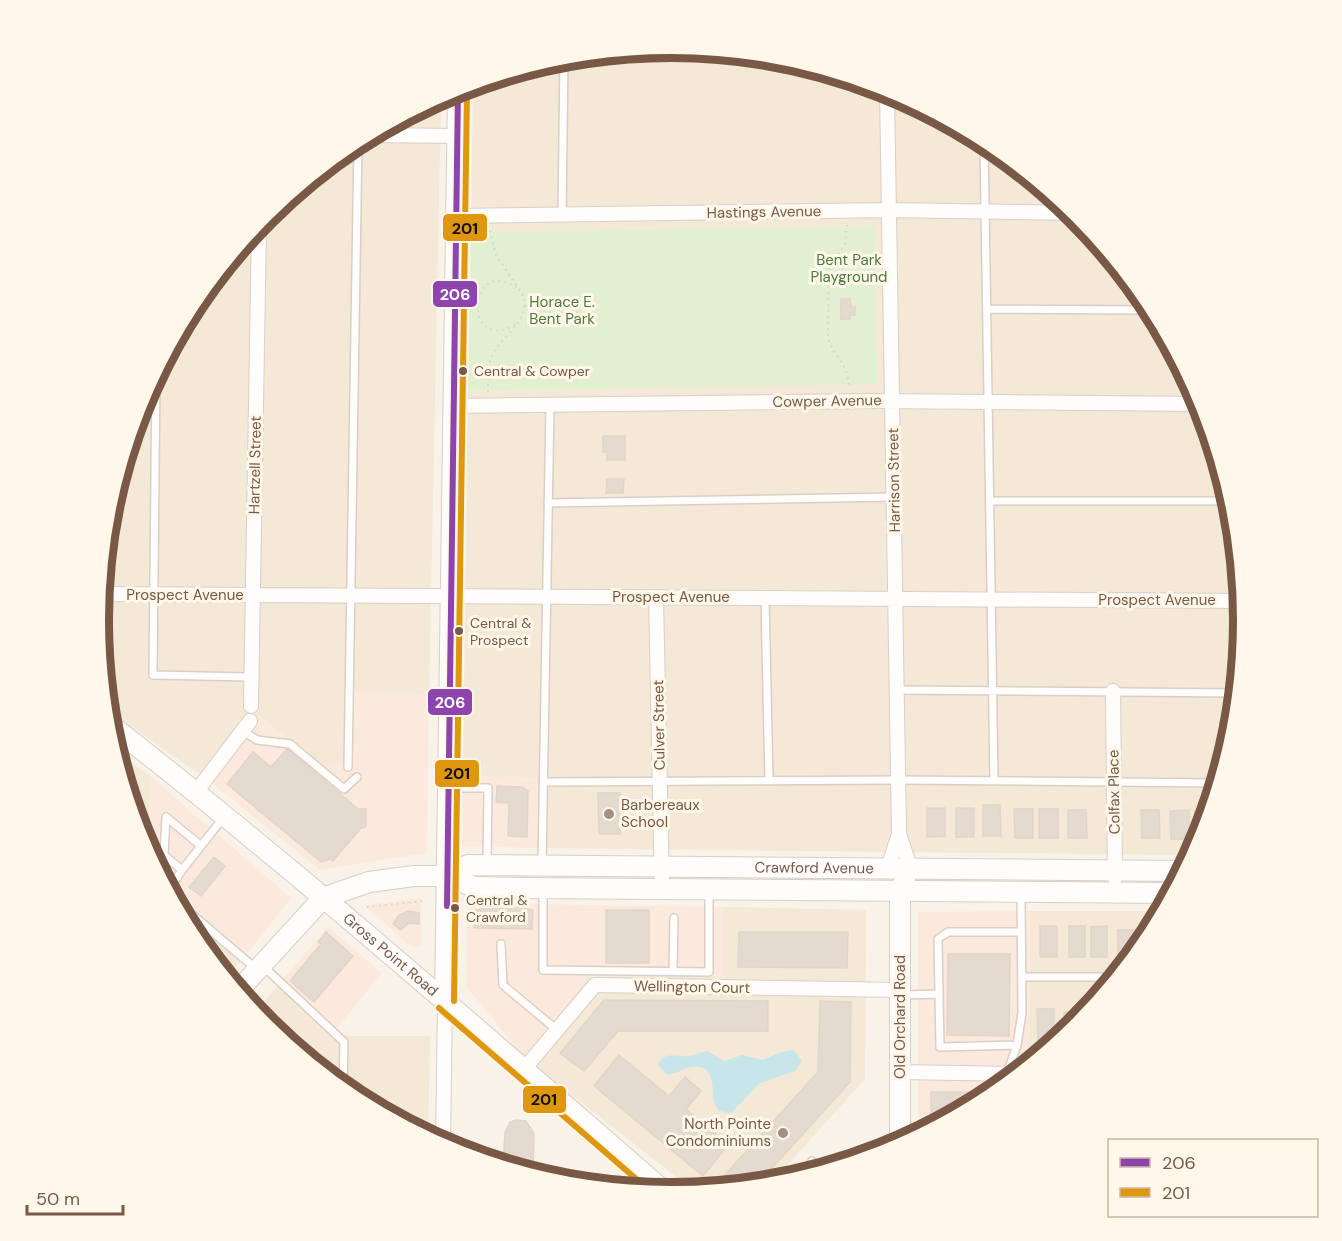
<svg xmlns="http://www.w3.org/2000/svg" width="1342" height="1241" font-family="'DM Sans',sans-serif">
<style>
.residential{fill:#f4e8d7}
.commercial{fill:#fce9de}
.green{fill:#e3efd1}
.water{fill:#c8e6e9}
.building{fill:#e5dacf;stroke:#e1d5ca;stroke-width:1.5}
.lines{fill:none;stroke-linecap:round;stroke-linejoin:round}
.lane-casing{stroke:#dacfc6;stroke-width:10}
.street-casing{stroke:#dacfc6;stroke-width:16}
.secondary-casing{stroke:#d9cec4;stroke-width:22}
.path{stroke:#dbd2cb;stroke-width:2;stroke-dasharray:1.5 4.5;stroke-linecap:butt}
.lane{stroke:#fefdfc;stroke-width:7}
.street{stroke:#fefdfc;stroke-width:14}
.secondary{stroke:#fefdfc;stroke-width:20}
.bus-1-casing{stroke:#fff7ea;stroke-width:10}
.bus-2-casing{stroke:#fff7ea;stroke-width:10}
.bus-1{stroke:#8e44ad;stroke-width:6}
.bus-2{stroke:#de970e;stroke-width:6}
.bus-dot{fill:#795946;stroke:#fff7ea;stroke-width:2}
.poi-dot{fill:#a58f7f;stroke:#fff7ea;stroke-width:2}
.labels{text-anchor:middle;stroke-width:6;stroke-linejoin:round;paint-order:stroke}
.bus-label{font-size:14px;fill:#795946;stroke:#fff7ea;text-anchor:start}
.street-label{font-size:15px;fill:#795946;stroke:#fff7ea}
.park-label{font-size:15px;fill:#4c7a3a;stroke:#fff7ea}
.poi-label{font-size:15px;fill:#795946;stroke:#fff7ea;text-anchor:start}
.rim{fill:none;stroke:#795946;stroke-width:8}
.line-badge{stroke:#fff7ea;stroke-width:2}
.badge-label{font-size:16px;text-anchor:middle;font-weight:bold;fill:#fff}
.pale-badge-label{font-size:16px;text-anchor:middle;font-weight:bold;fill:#111}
</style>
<rect width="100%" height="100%" fill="#f8f2e8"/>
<!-- residential -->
<path class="residential" d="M671 48 783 59 890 92 989 145 1076 216 1147 303 1200 402 1233 509 1243 621 1232 733 1200 840 1192 855 538 848V778L463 776 468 391 877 383 875 226 471 232 473 85 560 59Z
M441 98 429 694 348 692V764H319L208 780 107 710 99 620 110 508 142 401 195 302 266 215 353 144Z
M115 752 149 775 150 854 142 839Z
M172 895 245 956 227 977 195 938Z
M723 907 866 910 865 1079 771 1183 694 1191 525 1058 587 977 723 976Z
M1030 911H1162L1147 939 1076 1026 1029 1064Z
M279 984 346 1036H430L428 1137 353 1096 266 1025 255 1012Z"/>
<!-- commercial -->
<path class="commercial" d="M348 692 429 694 427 853 320 870 208 780 259 715 319 764H348Z
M149 775 291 898 245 956 172 895 150 854Z
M463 776 538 778V848L462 846Z
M421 898V947H411L365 905Z
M467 903 723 907V976L587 977 525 1058 466 986Z
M1030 911 1029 1064 1026 1066 986 1067 987 1098 918 1134V912Z
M328 927 382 973 336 1029 279 984Z"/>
<!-- green -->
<path class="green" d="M875 226 877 384 468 391 471 232Z"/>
<!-- water -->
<path class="water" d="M794 1050 802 1061 795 1071 760 1083 731 1113 719 1111C708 1098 718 1084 706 1069 686 1061 682 1075 666 1074L658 1065C665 1050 675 1058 688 1056 694 1056 700 1052 707 1051L724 1061 742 1055 763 1060 781 1052Z"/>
<!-- building -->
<path class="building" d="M841 299H850L851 307H855V315H850V319H841Z
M603 436H625V460H607V452H603Z
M607 479H624L623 493H606Z
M287 749 358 809H366V827L361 828 333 861 330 859 321 862 227 784 253 752 271 767Z
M497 786 522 787 528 791 527 837 508 836 509 803 496 802Z
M598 793H620V834H599Z
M983 805H1000L1001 836H983Z
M927 808H945V836L927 837Z
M956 808H974V837H956Z
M1014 809H1033V838H1015Z
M1039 809H1058V838H1039Z
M1068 810H1086L1087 838H1068Z
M1141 810H1159L1160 838H1142Z
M1189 810V839H1171L1170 811Z
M1195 811H1209L1200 839H1195Z
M214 857 225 866 201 896 189 887Z
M480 906 528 907V910H533L532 929 474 928V910H480Z
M606 910H649V963H606Z
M408 911 419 913V924L408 923 401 930 393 924 399 915Z
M1040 926H1057V957H1040Z
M1069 926H1085V957H1069Z
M1107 926V957H1091V927Z
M1142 927H1153L1142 945Z
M1118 930H1136V952L1131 958H1118Z
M326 932 353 956 314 1002 290 981 321 944 318 942Z
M739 932H848L847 968 738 967Z
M948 954H1010L1009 1036 947 1035Z
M604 1000 768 1001V1031H618L584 1071 560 1053Z
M820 1001 851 1002 850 1082 757 1185 716 1189 714 1187 818 1072Z
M1037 1009H1054V1040L1038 1041Z
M1064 1012H1084V1016L1064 1035Z
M619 1055 669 1096 685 1077 701 1091 686 1109 728 1145 703 1176 594 1086Z
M931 1092H975V1104L931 1127Z
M516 1120 526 1121 534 1134 533 1174 503 1165 505 1133 510 1122Z"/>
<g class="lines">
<defs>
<path id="lane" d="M984 142 994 780
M562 215 564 58
M987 309 1151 310
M156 375 153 675 251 677
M990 501H1230
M548 503 894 497
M765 598 769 781
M897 690 1236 693
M243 731 257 740 290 744 344 789 357 777
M348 767 358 142
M544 782 899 780 1217 783
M451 788H488L487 863
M200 845 166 817 164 855 182 870 223 818
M542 863 550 405
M169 890 182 870
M543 891V970L709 972V893
M174 899 255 968
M501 944 503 985 557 1030
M264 967 344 1042 343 1088
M673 971 674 918
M1022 977H1115
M903 995 939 994
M1017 1045 940 1047 938 939 948 932H1021
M993 1074V1093
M1007 1074 1017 1045 1022 1013 1021 894
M424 1134 443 1135
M812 1161 820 1171"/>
<path id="street" d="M887 91 899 834 911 869
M370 135 457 136
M456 216 890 210 1072 213
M453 406 877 401 1201 404
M101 594 1242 601
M656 597 662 889
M1113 691 1115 878
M251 706 259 224
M196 792 250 721
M888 868 899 834
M524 1069 595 985 900 990
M900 1072 1017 1074
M443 1145 445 1001"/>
<g id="secondary">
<path id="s1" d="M109 724C301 873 483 1034 666 1193"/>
<path id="s2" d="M448 876 468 865 1183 871"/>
<path d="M238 991 323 898 369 882 414 876H448L474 887 522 888 1171 893"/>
<path d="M445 1001 458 90"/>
<path d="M900 1144V890L905 881"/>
</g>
</defs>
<!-- lane casing -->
<use href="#lane" class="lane-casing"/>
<!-- street casing -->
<use href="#street" class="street-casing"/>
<!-- secondary casing -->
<use href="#secondary" class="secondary-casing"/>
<!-- path -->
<path class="path" d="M847 225 845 244 829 269 828 337C833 358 848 361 849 387
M526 306 556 314 577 310V316
M577 310 578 302
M515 325C460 354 470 252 518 289
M488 392C488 381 487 369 491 358 500 335 529 325 524 297L496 255 490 231
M367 907 424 901"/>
<!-- lane -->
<use href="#lane" class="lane"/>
<!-- street -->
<use href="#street" class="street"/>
<!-- secondary -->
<use href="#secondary" class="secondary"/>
<defs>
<path id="bus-1" d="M447 906 458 90"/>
<path id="bus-2" d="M454 1001 467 90
M439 1008 650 1191"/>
</defs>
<!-- bus-1 casing -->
<use href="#bus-1" class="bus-1-casing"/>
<!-- bus-2 casing -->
<use href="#bus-2" class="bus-2-casing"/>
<!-- bus-1 -->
<use href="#bus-1" class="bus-1"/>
<!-- bus-2 -->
<use href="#bus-2" class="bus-2"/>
</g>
<!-- markers -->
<g class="bus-dot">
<circle cx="463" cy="371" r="5"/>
<circle cx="459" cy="631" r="5"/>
<circle cx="455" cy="908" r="5"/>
</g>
<g class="poi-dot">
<circle cx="609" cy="814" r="6"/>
<circle cx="783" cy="1133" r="6"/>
</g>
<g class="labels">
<!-- bus labels -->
<g class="bus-label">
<text x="474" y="376">Central &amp; Cowper</text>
<text x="470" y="628">Central &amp;<tspan x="470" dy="17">Prospect</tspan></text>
<text x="466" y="905">Central &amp;<tspan x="466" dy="17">Crawford</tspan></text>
</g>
<!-- street labels -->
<g class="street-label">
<text transform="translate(764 212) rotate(-1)" y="5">Hastings Avenue</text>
<text transform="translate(827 401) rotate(-1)" y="5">Cowper Avenue</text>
<text transform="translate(255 465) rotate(-89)" y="5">Hartzell Street</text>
<text transform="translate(894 480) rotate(-91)" y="5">Harrison Street</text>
<text x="185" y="600">Prospect Avenue</text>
<text x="671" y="602">Prospect Avenue</text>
<text x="1157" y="605">Prospect Avenue</text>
<text transform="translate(659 725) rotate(-91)" y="5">Culver Street</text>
<text transform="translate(1114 792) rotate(-91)" y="5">Colfax Place</text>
<text dy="5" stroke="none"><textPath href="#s2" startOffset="369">Crawford Avenue</textPath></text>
<text dy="5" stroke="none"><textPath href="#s1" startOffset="364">Gross Point Road</textPath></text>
<text transform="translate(692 987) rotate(1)" y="5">Wellington Court</text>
<text transform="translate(900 1017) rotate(-90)" y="5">Old Orchard Road</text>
</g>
<!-- park labels -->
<g class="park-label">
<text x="849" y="265">Bent Park<tspan x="849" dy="17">Playground</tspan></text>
<text x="562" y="307">Horace E.<tspan x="562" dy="17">Bent Park</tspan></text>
</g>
<!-- poi labels -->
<g class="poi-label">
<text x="621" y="810">Barbereaux<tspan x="621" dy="17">School</tspan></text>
<text x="771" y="1129" text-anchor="end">North Pointe<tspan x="771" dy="17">Condominiums</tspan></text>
</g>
</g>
<!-- crop -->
<path d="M0 0H1342V1241H0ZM109 620a562 562 0 1 1 1124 0a562 562 0 1 1-1124 0Z" fill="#fff7ea" fill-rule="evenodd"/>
<path class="rim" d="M109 620a562 562 0 1 1 1124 0a562 562 0 1 1-1124 0Z"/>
<g class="line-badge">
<rect x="442" y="213" width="46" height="29" rx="6" fill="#de970e"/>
<rect x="432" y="280" width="46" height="28" rx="6" fill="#8e44ad"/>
<rect x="427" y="688" width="46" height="28" rx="6" fill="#8e44ad"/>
<rect x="434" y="759" width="46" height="29" rx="6" fill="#de970e"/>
<rect x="522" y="1085" width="45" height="29" rx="6" fill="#de970e"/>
</g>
<g class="badge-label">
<text x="455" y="300">206</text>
<text x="450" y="708">206</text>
</g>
<g class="pale-badge-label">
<text x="465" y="234">201</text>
<text x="457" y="779">201</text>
<text x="544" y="1105">201</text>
</g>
<!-- legend -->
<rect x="1108" y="1139" width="210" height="78" fill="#fff7ea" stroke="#c9b8a8" stroke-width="1.5"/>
<rect x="1120" y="1158" width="30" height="9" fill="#8e44ad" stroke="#c9b8a8" stroke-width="1.5"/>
<text x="1162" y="1169" font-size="18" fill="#795946">206</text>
<rect x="1120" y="1188" width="30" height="9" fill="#de970e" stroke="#c9b8a8" stroke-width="1.5"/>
<text x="1162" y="1199" font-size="18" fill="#795946">201</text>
<!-- scale -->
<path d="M27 1205v9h96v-9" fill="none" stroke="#795946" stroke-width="3"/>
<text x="36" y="1205" font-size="18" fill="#795946" stroke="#fff7ea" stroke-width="4.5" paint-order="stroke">50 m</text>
</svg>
